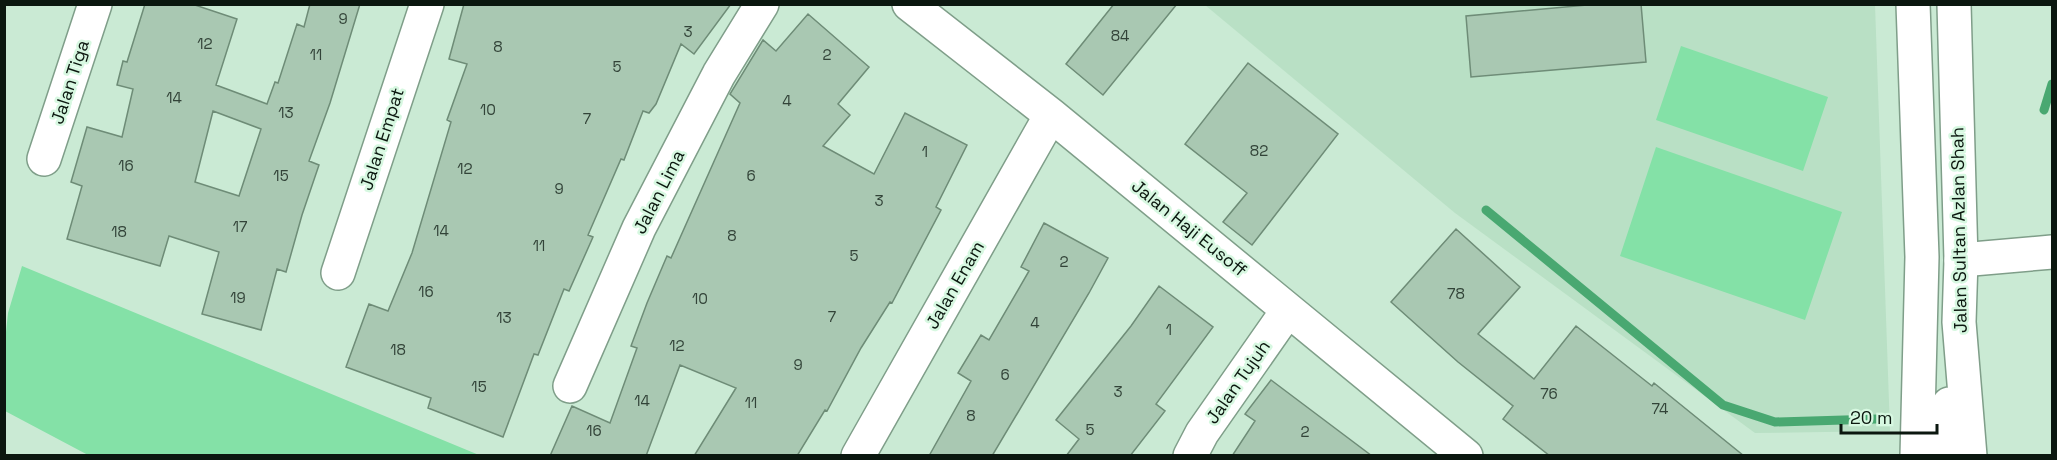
<svg xmlns="http://www.w3.org/2000/svg" width="2057" height="460" font-family="'Space Grotesk',sans-serif">
<style>
.built{fill:#b9e0c5}
.green{fill:#84e1a7}
.lines{fill:none;stroke-linecap:round;stroke-linejoin:round}
.stream{stroke:#49a871;stroke-width:9}
.building{fill:#a9c8b2;stroke:#6e8c77;stroke-width:1.5;fill-rule:evenodd}
.street-casing{stroke:#7f9e89;stroke-width:36}
.primary-casing{stroke:#7f9e89;stroke-width:36}
.street{stroke:#fff;stroke-width:33}
.primary{stroke:#fff;stroke-width:33}
.labels{text-anchor:middle;stroke-width:5;stroke-linejoin:round;paint-order:stroke}
.number-label{font-size:15px;fill:#324338}
.street-label{font-size:18px;fill:#0b170f;stroke:#d7f8e1}
</style>
<rect width="100%" height="100%" fill="#caead4"/>
<!-- built -->
<path class="built" d="M1205 5H1875L1890 431 1755 433 1455 213Z"/>
<!-- green -->
<path class="green" d="M1681 46 1828 97 1803 171 1656 120Z
M1656 147 1842 212 1805 320 1620 256Z
M22 266 479 455H88L5 411 4 351 8 313Z"/>
<g class="lines">
<!-- stream -->
<path class="stream" d="M2044 110 2052 84
M1486 210 1723 405 1775 422 1877 419"/>
</g>
<!-- building -->
<path class="building" d="M145 4H192L237 19 216 85 267 104 275 82 278 83 297 24 304 27 310 4H360L330 103 309 161 319 165 302 215 286 272 277 269 261 330 202 314 219 252 169 236 160 266 67 239 82 186 71 182 87 127 122 137 133 89 117 85 123 61 127 62ZM213 111 261 129 239 196 195 182Z
M464 4H731L694 54 681 44 656 104 649 113 643 111 624 160 621 159 588 235 593 237 569 291 564 289 538 355 534 354 503 437 428 408 431 398 346 367 369 304 388 311 412 253 451 122 447 120 467 64 449 59Z
M1114 4H1177L1103 95 1066 64Z
M1598 4H1641L1646 62 1471 77 1466 16Z
M808 14 869 67 838 104 850 115 823 146 874 174 905 113 967 145 936 207 941 210 892 303 890 302 861 348 827 411 825 410 797 456H694L736 388 680 365 646 456H550L572 406 610 423 637 348 631 346 647 303 667 256 671 258 740 103 730 94 763 40 776 51Z
M1248 63 1338 134 1252 245 1223 222 1247 193 1185 144Z
M1044 223 1108 258 1089 293 992 456H929L971 381 958 373 981 335 989 340 1029 271 1021 267Z
M1456 229 1520 287 1478 334 1534 379 1576 326 1652 386 1654 383 1744 456H1550L1503 419 1513 406 1458 362 1391 302Z
M1159 286 1213 327 1156 404 1165 411 1130 456H1066L1079 439 1056 420 1131 326Z
M1271 380 1372 456H1232L1255 421 1245 414Z"/>
<g class="lines">
<defs>
<path id="street" d="M909 4 1051 115 1466 456
M44 159 95 4
M1961 260 2052 252
M338 273 427 4
M570 386 639 228 719 74 762 4
M858 456 1051 115
M1190 456 1202 433 1288 310"/>
<path id="primary" d="M1913 4 1922 257 1917 456
M1954 4 1961 260 1959 322 1970 456
M1946 456 1949 404"/>
</defs>
<!-- street casing -->
<use href="#street" class="street-casing"/>
<!-- primary casing -->
<use href="#primary" class="primary-casing"/>
<!-- street -->
<use href="#street" class="street"/>
<!-- primary -->
<use href="#primary" class="primary"/>
</g>
<g class="labels">
<!-- number labels -->
<g class="number-label">
<text x="343" y="24">9</text>
<text x="688" y="37">3</text>
<text x="1120" y="41">84</text>
<text x="205" y="49">12</text>
<text x="498" y="52">8</text>
<text x="316" y="60">11</text>
<text x="827" y="60">2</text>
<text x="617" y="72">5</text>
<text x="174" y="103">14</text>
<text x="787" y="106">4</text>
<text x="488" y="115">10</text>
<text x="286" y="118">13</text>
<text x="587" y="124">7</text>
<text x="1259" y="156">82</text>
<text x="925" y="157">1</text>
<text x="126" y="171">16</text>
<text x="465" y="174">12</text>
<text x="281" y="181">15</text>
<text x="751" y="181">6</text>
<text x="559" y="194">9</text>
<text x="879" y="206">3</text>
<text x="240" y="232">17</text>
<text x="441" y="236">14</text>
<text x="119" y="237">18</text>
<text x="732" y="241">8</text>
<text x="539" y="251">11</text>
<text x="854" y="261">5</text>
<text x="1064" y="267">2</text>
<text x="426" y="297">16</text>
<text x="1456" y="299">78</text>
<text x="238" y="303">19</text>
<text x="700" y="304">10</text>
<text x="832" y="322">7</text>
<text x="504" y="323">13</text>
<text x="1035" y="328">4</text>
<text x="1169" y="335">1</text>
<text x="677" y="351">12</text>
<text x="398" y="355">18</text>
<text x="798" y="370">9</text>
<text x="1005" y="380">6</text>
<text x="479" y="392">15</text>
<text x="1118" y="397">3</text>
<text x="1549" y="399">76</text>
<text x="642" y="406">14</text>
<text x="751" y="408">11</text>
<text x="1660" y="414">74</text>
<text x="971" y="421">8</text>
<text x="1090" y="435">5</text>
<text x="594" y="436">16</text>
<text x="1305" y="437">2</text>
</g>
<!-- street labels -->
<g class="street-label">
<text transform="translate(70 82) rotate(-72)" y="6">Jalan Tiga</text>
<text transform="translate(382 139) rotate(-72)" y="6">Jalan Empat</text>
<text transform="translate(659 192) rotate(-63)" y="6">Jalan Lima</text>
<text transform="translate(1189 228) rotate(39)" y="6">Jalan Haji Eusoff</text>
<text transform="translate(1959 230) rotate(-91)" y="6">Jalan Sultan Azlan Shah</text>
<text transform="translate(955 285) rotate(-60)" y="6">Jalan Enam</text>
<text transform="translate(1238 382) rotate(-55)" y="6">Jalan Tujuh</text>
</g>
</g>
<!-- border -->
<rect width="2057" height="460" fill="none" stroke="#0b170f" stroke-width="12"/>
<!-- scale -->
<path d="M1841 424v9h96v-9" fill="none" stroke="#0b170f" stroke-width="3"/>
<text x="1850" y="424" font-size="18" fill="#0b170f" stroke="#d7f8e1" stroke-width="4.5" paint-order="stroke">20 m</text>
</svg>
